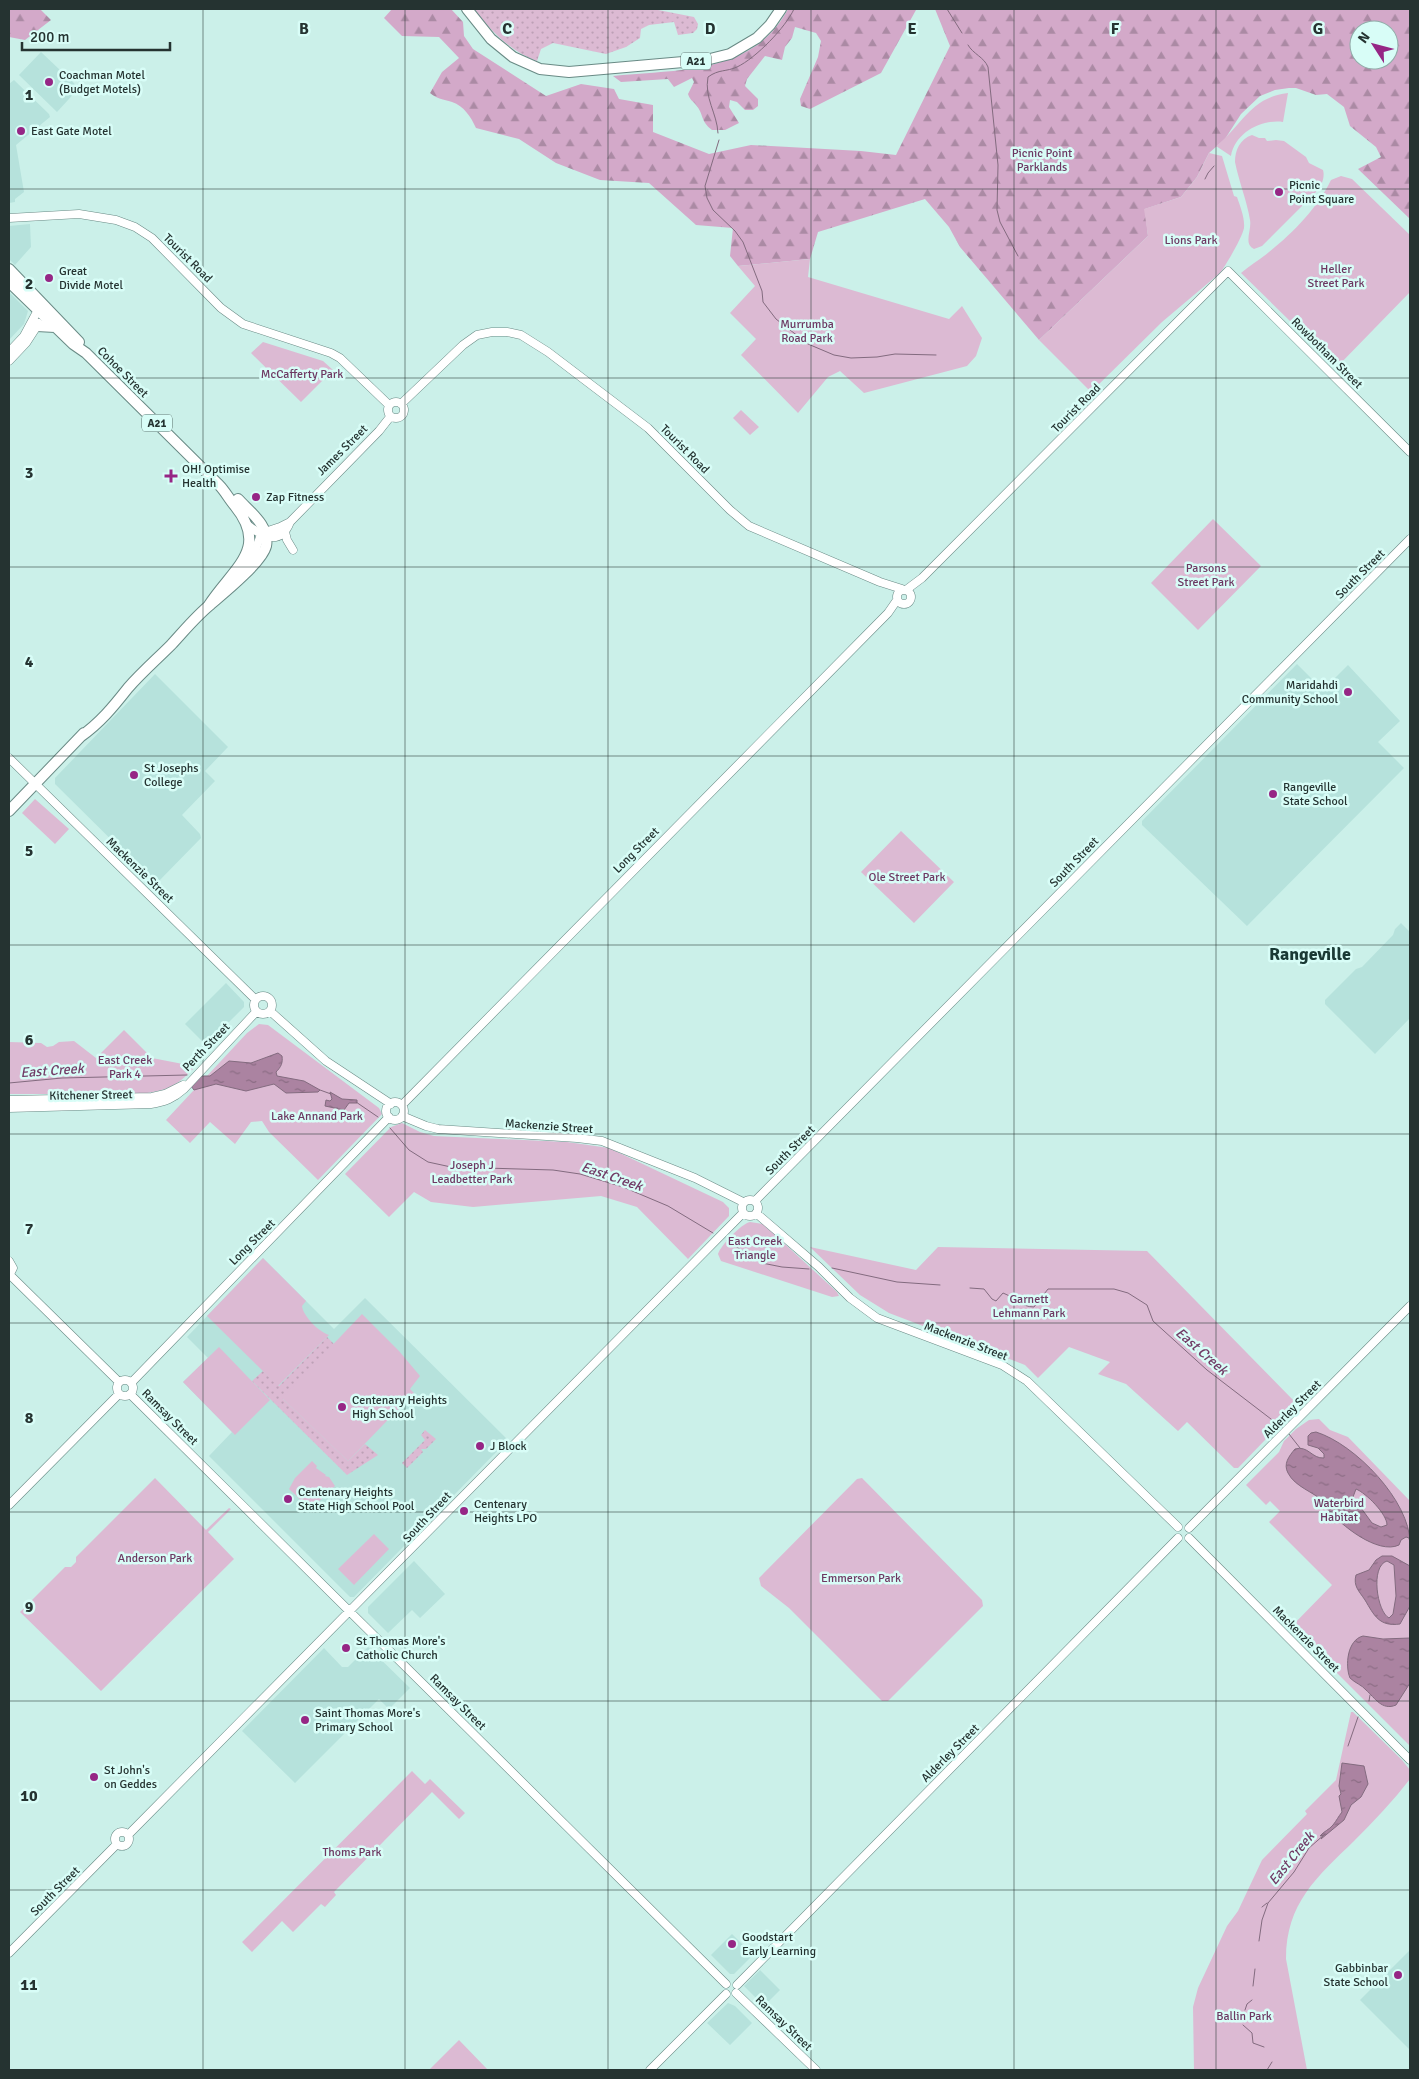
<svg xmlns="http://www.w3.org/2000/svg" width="1419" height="2079" font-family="Signika,sans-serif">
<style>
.built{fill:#b6e2dc}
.grass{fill:url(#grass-dots)}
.forest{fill:url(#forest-firs);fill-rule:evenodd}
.park{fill:#dcbad3}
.water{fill:url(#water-ripples);stroke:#836b7f;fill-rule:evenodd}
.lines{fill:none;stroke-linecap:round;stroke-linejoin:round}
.stream{stroke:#836b7f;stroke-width:1}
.secondary-casing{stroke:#698a85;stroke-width:9}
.highway-casing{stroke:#698a85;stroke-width:12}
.secondary{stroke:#fff;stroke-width:8}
.highway{stroke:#fff;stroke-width:10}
.grid{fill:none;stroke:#253331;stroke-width:1;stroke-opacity:0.55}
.poi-dot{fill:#962685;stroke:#d8fdf7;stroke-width:2}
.labels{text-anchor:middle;stroke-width:5;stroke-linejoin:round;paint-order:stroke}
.shield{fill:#d8fdf7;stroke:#5b706c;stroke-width:1}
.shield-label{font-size:11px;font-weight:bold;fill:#253331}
.poi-label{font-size:12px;fill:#253331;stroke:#d8fdf7;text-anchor:start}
.park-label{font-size:12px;fill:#6d3862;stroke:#d8fdf7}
.street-label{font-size:12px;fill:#253331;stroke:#d8fdf7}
.water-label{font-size:14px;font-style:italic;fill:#713b66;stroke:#d8fdf7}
.district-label{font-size:18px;font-weight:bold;fill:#1a3a35;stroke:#d8fdf7}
.grid-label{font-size:16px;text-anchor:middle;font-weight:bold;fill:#253331;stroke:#d8fdf7;stroke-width:5;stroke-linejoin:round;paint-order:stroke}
</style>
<defs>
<pattern id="grass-dots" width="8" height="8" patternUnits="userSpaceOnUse" patternTransform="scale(1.25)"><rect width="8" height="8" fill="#dcbad3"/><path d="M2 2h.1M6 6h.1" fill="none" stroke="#bda0b6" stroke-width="1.8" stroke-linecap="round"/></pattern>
<pattern id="forest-firs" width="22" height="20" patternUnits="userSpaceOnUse" patternTransform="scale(1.25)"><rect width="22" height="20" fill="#d3a9c9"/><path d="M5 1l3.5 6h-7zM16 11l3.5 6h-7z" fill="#ab8aa4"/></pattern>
<pattern id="water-ripples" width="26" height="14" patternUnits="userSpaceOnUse" patternTransform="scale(1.25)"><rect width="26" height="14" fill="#ab83a1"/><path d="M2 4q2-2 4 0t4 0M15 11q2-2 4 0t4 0" fill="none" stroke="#8b6c84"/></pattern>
</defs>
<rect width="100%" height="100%" fill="#cbf0e9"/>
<!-- built -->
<path class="built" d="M41 52 79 88 57 112 19 75Z
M14 80 49 114 50 117 16 145 24 192 15 199V202L9 203V84Z
M30 224 31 247 15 265 9 259V226Z
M9 292 28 311 24 324 9 340Z
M1297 664 1323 690 1348 665 1400 721 1378 742 1404 768 1247 926 1142 825V821Z
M155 674 228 747 205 771 215 781 182 815 200 834 201 838 158 882H154L55 784V778Z
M1401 923 1410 932V1018L1375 1054 1325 1004V1000L1356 969 1362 967 1393 935 1395 929Z
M226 983 244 1002V1007L206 1045 185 1024Z
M263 1258 334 1329 365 1298 508 1440 354 1597H350L209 1456 232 1432 183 1382 208 1358 187 1337Z
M414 1561 445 1594 420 1618 412 1610 388 1633 368 1613V1607Z
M368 1647 410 1688 389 1709 379 1699 295 1783 242 1731 324 1648 342 1667H348Z
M732 1934 753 1955 734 1974H730L711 1955Z
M1410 1950V2050L1360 2000Z
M760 1970 780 1990 764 2006 744 1986Z
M728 2003 735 2006 752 2023 730 2045 707 2023Z"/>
<!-- grass -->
<path class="grass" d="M474 9H653L694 17 698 24 697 29 693 33 678 35 674 22 649 25 641 29 640 38 626 47 606 54 553 43 541 49 537 61C510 51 491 31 474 9Z
M327 1337 334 1344 283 1399 348 1461 365 1444 378 1455 347 1475 252 1381 263 1371 279 1386Z
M425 1430 436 1439 426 1449H421L423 1452 407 1468 402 1463 425 1440 421 1435Z"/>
<!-- forest -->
<path class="forest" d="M9 9H40L51 20 25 40 9 37Z
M392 9H451L463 22 464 36 473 49 546 96 581 84 614 89 619 99 653 105V132L709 154 751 145 861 151 896 155 950 46 935 9H1410V219L1358 169 1381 157 1376 147 1350 126 1344 107 1327 94 1316 95 1296 88H1289L1275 90 1260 96 1241 114 1225 139 1209 153 1197 177 1181 197 1145 209 1148 236 1039 340 960 247 949 227 925 199 818 232 810 259 738 266 730 256 733 228 696 225 649 183 600 180 556 163 519 139 476 128C471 117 464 106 452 102 443 99 437 99 430 93L442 72 459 58 439 37 402 36 384 18ZM1359 30H1389V60H1359Z
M788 9H920L916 10 881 73 810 109 801 106 800 99 818 57 821 41 816 33 795 27 792 38 785 47 782 60 765 56 747 79 745 86 758 99V106L753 110H745L737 102 730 100 729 107 739 123 725 130H712C700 121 704 114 696 105 692 100 690 100 688 94L694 82 692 78 674 87 668 79 621 82 613 76C678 69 753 75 788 9Z"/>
<!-- park -->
<path class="park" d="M1288 93 1283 122C1261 119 1235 133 1231 156L1216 146C1242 126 1250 97 1288 93Z
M1252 135 1259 138H1265L1267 141 1276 140 1284 141 1306 157 1309 163 1323 170C1325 177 1322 185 1317 191L1262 246 1254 249C1243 244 1252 230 1250 220 1247 201 1239 182 1235 162 1235 150 1240 139 1252 135Z
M1209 153 1222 156 1234 196 1237 197C1240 206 1245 218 1244 228 1242 238 1226 265 1220 273L1162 322 1091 392 1039 340 1148 236 1144 209 1181 197 1197 177Z
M1341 176 1352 179 1410 235V292L1337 367 1241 273C1250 265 1260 260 1269 252 1293 233 1318 207 1331 180Z
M810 259 808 277 949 319 962 306 982 338 976 356 967 366 864 393 840 371 828 377 798 413 741 355 756 339 730 313 755 286 738 266Z
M263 342 323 361 333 370 301 402 251 353Z
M741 410 759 427 750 435 733 418Z
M1213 519 1261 566 1198 630 1151 583Z
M35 799 69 829 55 844 22 813Z
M901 831 954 882 914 923 861 872Z
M259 1024 268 1025 379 1108 382 1114 318 1180 269 1132 262 1121 251 1122 235 1144 210 1122 190 1143 166 1120 247 1033Z
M124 1030 152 1058 188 1065 193 1069C176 1087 165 1091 140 1094H9V1042L41 1043 47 1047 53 1046 59 1042 74 1041 96 1058Z
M402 1123 420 1132 434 1136 567 1142 609 1148 723 1202 729 1208V1216L688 1259 637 1207 601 1196 473 1207 431 1202 414 1192 389 1217 345 1174 391 1127Z
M750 1222 763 1224 837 1292 839 1296 832 1297 721 1261 718 1254C721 1245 741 1224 750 1222Z
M810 1247 916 1270 938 1247 1147 1251 1294 1401 1295 1409 1238 1468H1234L1187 1422 1178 1431 1126 1384 1098 1374 1110 1362 1069 1347 1038 1378 1025 1365 889 1313 860 1295Z
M263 1258 306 1301 302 1306C303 1316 319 1332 329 1335L278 1386 207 1316Z
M362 1314 399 1351 420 1376 410 1389 414 1393 348 1461 282 1398Z
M219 1347 270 1400 235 1435 183 1382Z
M1319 1419 1330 1430 1348 1437 1410 1501V1746L1291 1627 1332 1585 1269 1522 1280 1511 1270 1501 1266 1505 1246 1485 1279 1452 1284 1441 1296 1429 1309 1420Z
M312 1461 317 1466 316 1468 326 1475 325 1476 329 1477 335 1486 309 1511 305 1509 307 1506 289 1489 295 1478Z
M155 1478 206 1530 229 1508 231 1509 208 1532 234 1559 101 1691 20 1612 65 1567H71L76 1562V1557Z
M862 1478 982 1600 983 1606 888 1701H882L789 1608 761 1586 759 1578 857 1479Z
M374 1534 389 1549 354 1585 338 1569Z
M1351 1712H1353L1402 1760 1410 1770V1779C1393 1801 1374 1821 1354 1841 1317 1877 1286 1903 1286 1959L1307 2070H1194L1193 2007 1198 1988 1227 1926 1238 1911 1262 1860 1307 1814 1305 1811 1336 1780Z
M412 1771 425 1784 430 1779 465 1813 459 1819 432 1792 334 1892 336 1895 325 1907 321 1904 293 1932 282 1921 252 1952 242 1942Z
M459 2040 488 2070H429Z"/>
<!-- water -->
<path class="water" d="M278 1053 282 1056C283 1063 281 1067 276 1072L277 1076 304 1081 320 1090 318 1092 286 1093 274 1084 246 1091 216 1084 194 1090 191 1086 201 1076H210L229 1061 251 1063Z
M330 1092 342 1099 357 1100V1103H349L344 1110 325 1106 326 1100 330 1101 332 1099Z
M1316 1432C1355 1444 1410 1501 1410 1543L1409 1538 1406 1537 1401 1540 1399 1545C1378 1555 1340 1525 1327 1508 1326 1506 1326 1504 1324 1502 1314 1492 1295 1487 1288 1473 1283 1464 1289 1456 1295 1449 1308 1445 1312 1459 1324 1458V1454L1318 1448 1308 1445V1436L1311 1433ZM1356 1489C1366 1493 1387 1514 1387 1525L1381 1527 1372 1523 1353 1497Z
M1382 1556H1392L1410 1566V1606L1400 1624C1379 1627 1374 1615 1365 1600 1359 1591 1353 1586 1356 1575L1369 1570 1376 1560ZM1387 1561 1394 1565 1396 1596 1393 1614 1389 1618C1377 1612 1370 1566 1387 1561Z
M1363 1636 1383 1639 1410 1638V1683L1396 1705C1382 1711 1375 1698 1366 1690 1362 1685 1355 1683 1350 1678 1345 1666 1347 1640 1363 1636Z
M1342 1763 1364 1766 1368 1784 1361 1797 1351 1805 1344 1820 1321 1839 1323 1835 1320 1836C1324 1831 1329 1830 1333 1825 1337 1820 1338 1817 1342 1812L1339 1796 1341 1794 1339 1786Z"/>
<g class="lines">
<!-- stream -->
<path class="stream" d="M947 9 962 33
M968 45C973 54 984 57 988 67L998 165 997 210 1000 222 1018 256
M718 133C717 113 704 98 708 77 719 69 726 72 737 67 756 58 786 27 794 9
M719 140 705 186 707 198 713 210 735 231 743 242 762 291 763 302 776 319 808 344 834 355 851 358 877 357 895 354 936 355
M1205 179 1208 173 1214 166
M9 1083 62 1078 187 1075
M320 1090 331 1094
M356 1102 378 1117
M390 1128 409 1150 428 1162 451 1167 553 1170 580 1174 623 1187 668 1206 713 1233
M727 1241 762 1263 782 1267 809 1269
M832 1268 897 1282 940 1285
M970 1288 984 1289 992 1299 996 1301 1003 1293C1014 1297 1021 1307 1034 1307L1048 1289H1114L1128 1293 1147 1305 1153 1321 1207 1370 1284 1429
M1289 1434 1300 1448
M1369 1701 1370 1695
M1348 1746 1358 1717
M1262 1907 1267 1903
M1259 1941 1262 1920 1268 1903 1294 1872 1309 1848 1325 1834
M1253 1986 1255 1969
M1245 2010 1247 2004 1252 2000
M1243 2025 1252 2033 1253 2043 1264 2047
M1267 2070 1272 2062"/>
<defs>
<path id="secondary" d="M9 218 79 214 116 220 135 227 152 238 221 308 243 324 331 353 340 358 389 405
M9 352 24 336 38 310
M9 361 26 343 39 323
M388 410a8 8 0 1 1 16 0a8 8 0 1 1-16 0Z
M401 404 463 345 477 335 492 332H507L521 335 548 352 648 428 730 510 749 526 880 582 902 589
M249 526C264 538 281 545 290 522
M285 532 287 540 293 550
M240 569 254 554 260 537 265 532 280 527 290 522 379 431 390 417
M897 597a7 7 0 1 1 14 0a7 7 0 1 1-14 0Z
M906 590 922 578 1228 271 1410 452
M9 758 255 999
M254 1005a9 9 0 1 1 18 0a9 9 0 1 1-18 0Z
M270 1011 326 1061 391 1104
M9 1100 152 1097 165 1094 183 1085
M386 1111a9 9 0 1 1 18 0a9 9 0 1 1-18 0Z
M402 1105 888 613 897 600
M9 1108 151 1104C165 1102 174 1098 184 1089L256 1012
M402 1116 426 1126 438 1129 577 1138 602 1141 695 1178 743 1202
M742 1208a8 8 0 1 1 16 0a8 8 0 1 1-16 0Z
M755 1201 1410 539
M756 1213 819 1267 850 1298 877 1318 1002 1365 1027 1381 1178 1527
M9 1261 13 1268 9 1276
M10 1275 119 1382
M117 1388a8 8 0 1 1 16 0a8 8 0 1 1-16 0Z
M131 1383 389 1117
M130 1394 726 1984
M9 1505 119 1394
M1189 1528 1410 1306
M1189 1538 1410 1760
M115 1839a7 7 0 1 1 14 0a7 7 0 1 1-14 0Z
M128 1835 743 1213
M9 1953 117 1844
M737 1985 1178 1538
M736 1993 816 2070
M650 2070 726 1994"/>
<path id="highway" d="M467 9 491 39 513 57 540 69 569 72 706 60 730 54 757 38 770 25 781 9
M9 269 79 342
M9 282 73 344 86 353 219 485C225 491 229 499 235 506 270 549 233 568 209 605
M37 326 55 327
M80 737C100 723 113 707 128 688 141 673 157 659 171 645 184 631 196 616 211 604 224 593 262 562 266 546 270 526 250 512 238 499
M9 811 84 733"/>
</defs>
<!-- secondary casing -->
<use href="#secondary" class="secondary-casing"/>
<!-- highway casing -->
<use href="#highway" class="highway-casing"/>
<!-- secondary -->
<use href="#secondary" class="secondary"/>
<!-- highway -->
<use href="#highway" class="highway"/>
</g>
<!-- grid -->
<path class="grid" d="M203 9V2070M405 9V2070M608 9V2070M811 9V2070M1014 9V2070M1216 9V2070M9 189H1410M9 378H1410M9 567H1410M9 756H1410M9 945H1410M9 1134H1410M9 1323H1410M9 1512H1410M9 1701H1410M9 1890H1410"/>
<!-- markers -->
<g class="poi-dot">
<circle cx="49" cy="82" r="5"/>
<circle cx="21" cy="131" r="5"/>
<circle cx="1279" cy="192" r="5"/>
<circle cx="49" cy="278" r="5"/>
<path d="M168.5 468.5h5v5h5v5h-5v5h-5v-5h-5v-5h5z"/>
<circle cx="256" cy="497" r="5"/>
<circle cx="1348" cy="692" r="5"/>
<circle cx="134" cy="775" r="5"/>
<circle cx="1273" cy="794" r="5"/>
<circle cx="342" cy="1407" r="5"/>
<circle cx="480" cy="1446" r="5"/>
<circle cx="288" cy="1499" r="5"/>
<circle cx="464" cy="1511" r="5"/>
<circle cx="346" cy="1648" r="5"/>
<circle cx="305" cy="1720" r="5"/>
<circle cx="94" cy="1777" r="5"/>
<circle cx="732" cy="1944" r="5"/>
<circle cx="1398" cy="1975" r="5"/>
</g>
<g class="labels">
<!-- shield labels -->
<g class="shield">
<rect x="681" y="52.5" width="30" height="17" rx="4"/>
<rect x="142" y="414.5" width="30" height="17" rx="4"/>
</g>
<g class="shield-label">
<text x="696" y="65">A21</text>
<text x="157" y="427">A21</text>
</g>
<!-- poi labels -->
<g class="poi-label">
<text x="59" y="79">Coachman Motel<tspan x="59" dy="14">(Budget Motels)</tspan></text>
<text x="31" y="135">East Gate Motel</text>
<text x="1289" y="189">Picnic<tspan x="1289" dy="14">Point Square</tspan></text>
<text x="59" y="275">Great<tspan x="59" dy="14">Divide Motel</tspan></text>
<text x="182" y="473">OH! Optimise<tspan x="182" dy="14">Health</tspan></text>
<text x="266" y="501">Zap Fitness</text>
<text x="1338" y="689" text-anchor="end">Maridahdi<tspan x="1338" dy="14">Community School</tspan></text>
<text x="144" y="772">St Josephs<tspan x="144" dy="14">College</tspan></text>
<text x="1283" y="791">Rangeville<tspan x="1283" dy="14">State School</tspan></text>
<text x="352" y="1404">Centenary Heights<tspan x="352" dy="14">High School</tspan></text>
<text x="490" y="1450">J Block</text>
<text x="298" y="1496">Centenary Heights<tspan x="298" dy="14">State High School Pool</tspan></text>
<text x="474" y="1508">Centenary<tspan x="474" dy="14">Heights LPO</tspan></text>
<text x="356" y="1645">St Thomas More's<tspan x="356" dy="14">Catholic Church</tspan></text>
<text x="315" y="1717">Saint Thomas More's<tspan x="315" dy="14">Primary School</tspan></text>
<text x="104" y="1774">St John's<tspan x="104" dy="14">on Geddes</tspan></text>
<text x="742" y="1941">Goodstart<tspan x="742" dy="14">Early Learning</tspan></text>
<text x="1388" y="1972" text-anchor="end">Gabbinbar<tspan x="1388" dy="14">State School</tspan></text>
</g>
<!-- park labels -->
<g class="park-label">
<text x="1042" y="157">Picnic Point<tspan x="1042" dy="14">Parklands</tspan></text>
<text x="1191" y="244">Lions Park</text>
<text x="1336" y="273">Heller<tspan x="1336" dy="14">Street Park</tspan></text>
<text x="807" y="328">Murrumba<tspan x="807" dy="14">Road Park</tspan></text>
<text x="302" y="378">McCafferty Park</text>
<text x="1206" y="572">Parsons<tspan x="1206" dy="14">Street Park</tspan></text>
<text x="907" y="881">Ole Street Park</text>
<text x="125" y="1064">East Creek<tspan x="125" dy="14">Park 4</tspan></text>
<text x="317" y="1120">Lake Annand Park</text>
<text x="472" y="1169">Joseph J<tspan x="472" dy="14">Leadbetter Park</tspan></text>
<text x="755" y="1245">East Creek<tspan x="755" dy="14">Triangle</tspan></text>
<text x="1029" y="1303">Garnett<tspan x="1029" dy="14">Lehmann Park</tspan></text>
<text x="1339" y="1507">Waterbird<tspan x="1339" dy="14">Habitat</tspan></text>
<text x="155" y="1562">Anderson Park</text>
<text x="861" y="1582">Emmerson Park</text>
<text x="352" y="1856">Thoms Park</text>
<text x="1244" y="2020">Ballin Park</text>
</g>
<!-- street labels -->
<g class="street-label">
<text transform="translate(188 258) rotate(45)" y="4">Tourist Road</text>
<text transform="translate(1327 353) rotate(45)" y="4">Rowbotham Street</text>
<text transform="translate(123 372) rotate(45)" y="4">Cohoe Street</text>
<text transform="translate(1076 408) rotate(-45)" y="4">Tourist Road</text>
<text transform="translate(685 449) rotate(45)" y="4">Tourist Road</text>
<text transform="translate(342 450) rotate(-45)" y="4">James Street</text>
<text transform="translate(1360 574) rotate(-45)" y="4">South Street</text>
<text transform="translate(636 850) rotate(-45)" y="4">Long Street</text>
<text transform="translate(1074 862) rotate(-46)" y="4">South Street</text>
<text transform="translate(140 870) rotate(44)" y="4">Mackenzie Street</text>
<text transform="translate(206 1047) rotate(-46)" y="4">Perth Street</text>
<text transform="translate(91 1095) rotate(-1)" y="4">Kitchener Street</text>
<text transform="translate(549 1126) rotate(4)" y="4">Mackenzie Street</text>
<text transform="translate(790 1150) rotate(-45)" y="4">South Street</text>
<text transform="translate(252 1242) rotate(-45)" y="4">Long Street</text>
<text transform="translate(966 1341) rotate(21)" y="4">Mackenzie Street</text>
<text transform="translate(1292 1409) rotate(-45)" y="4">Alderley Street</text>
<text transform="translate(170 1417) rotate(45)" y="4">Ramsay Street</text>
<text transform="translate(427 1517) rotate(-47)" y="4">South Street</text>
<text transform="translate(1306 1639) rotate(45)" y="4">Mackenzie Street</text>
<text transform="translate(458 1702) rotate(45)" y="4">Ramsay Street</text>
<text transform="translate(950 1753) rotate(-45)" y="4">Alderley Street</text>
<text transform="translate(55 1891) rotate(-45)" y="4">South Street</text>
<text transform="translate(784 2023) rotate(44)" y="4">Ramsay Street</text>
</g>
<!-- water labels -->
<g class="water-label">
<text transform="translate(52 1070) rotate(-4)" y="5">East Creek</text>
<text transform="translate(612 1176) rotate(19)" y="5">East Creek</text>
<text transform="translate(1202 1351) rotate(41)" y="5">East Creek</text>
<text transform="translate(1291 1858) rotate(-51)" y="5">East Creek</text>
</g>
<!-- district labels -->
<g class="district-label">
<text x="1310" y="960">Rangeville</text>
</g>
</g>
<g class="grid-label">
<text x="304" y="34">B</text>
<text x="507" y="34">C</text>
<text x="710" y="34">D</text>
<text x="912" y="34">E</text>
<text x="1115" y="34">F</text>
<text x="1318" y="34">G</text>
<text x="29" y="100">1</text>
<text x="29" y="289">2</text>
<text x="29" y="478">3</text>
<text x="29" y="667">4</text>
<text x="29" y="856">5</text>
<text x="29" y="1045">6</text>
<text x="29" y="1234">7</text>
<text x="29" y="1423">8</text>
<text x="29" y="1612">9</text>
<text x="29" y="1801">10</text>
<text x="29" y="1990">11</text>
</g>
<!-- border -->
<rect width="1419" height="2079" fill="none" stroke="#253331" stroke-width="20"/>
<!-- north arrow -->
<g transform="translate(1374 45) rotate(306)"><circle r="24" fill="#d8fdf7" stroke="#90aca8"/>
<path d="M0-4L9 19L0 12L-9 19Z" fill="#962685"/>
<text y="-8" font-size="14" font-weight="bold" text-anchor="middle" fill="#253331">N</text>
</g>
<!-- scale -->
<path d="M22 42v8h148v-8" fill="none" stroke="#253331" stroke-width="2.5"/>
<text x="30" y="42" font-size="15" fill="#253331" stroke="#d8fdf7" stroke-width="4" paint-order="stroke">200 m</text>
</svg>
